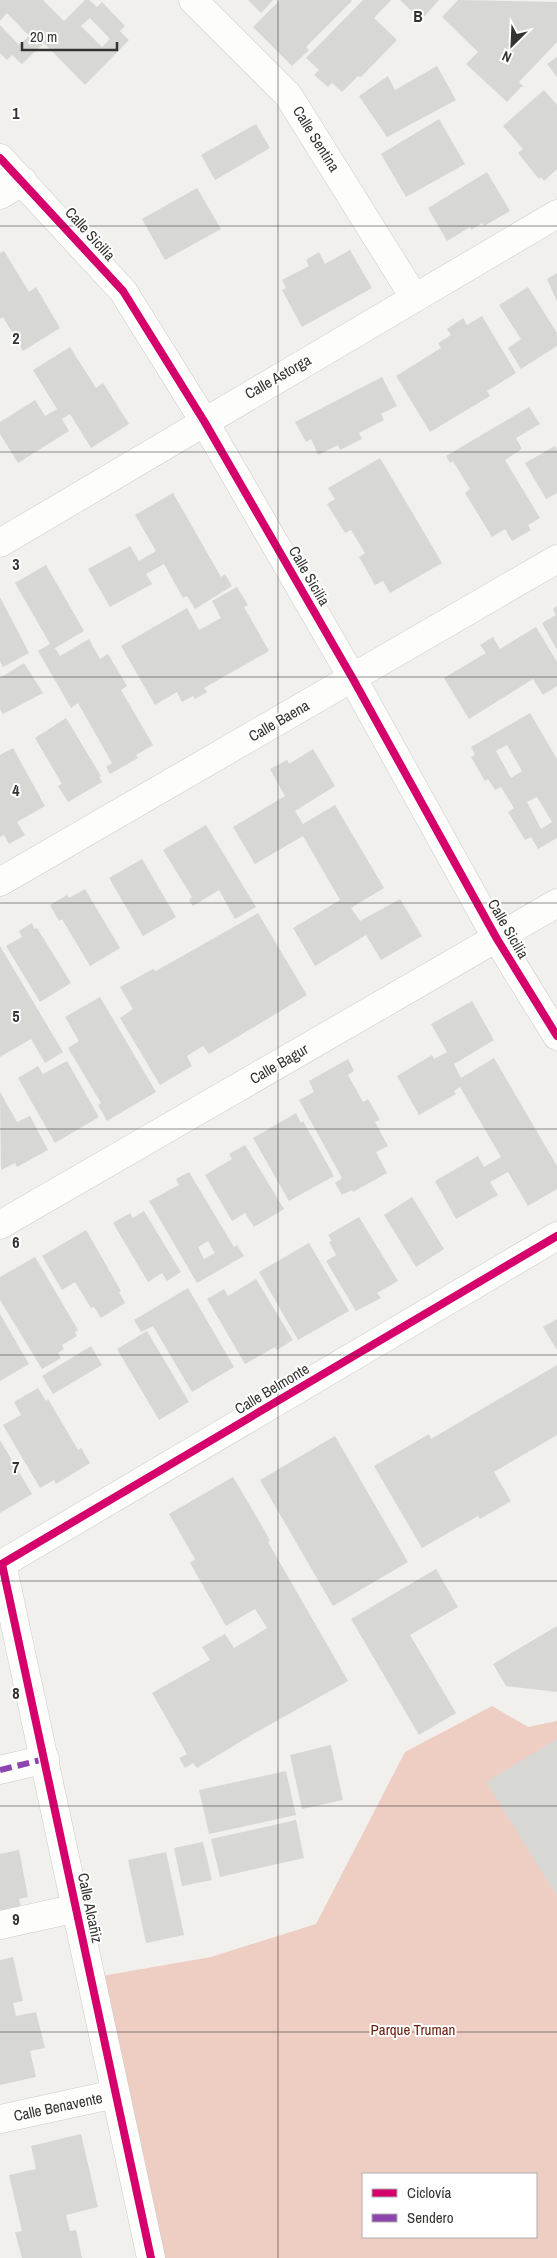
<svg xmlns="http://www.w3.org/2000/svg" width="557" height="2258" font-family="'Archivo Narrow',sans-serif">
<style>
.green{fill:#eecdc3;fill-rule:evenodd}
.building{fill:#d7d7d4;fill-rule:evenodd}
.lines{fill:none;stroke-linecap:round;stroke-linejoin:round}
.pedestrian-casing{stroke:#cccbc8;stroke-width:29}
.minor-casing{stroke:#cccbc8;stroke-width:29}
.tertiary-casing{stroke:#cccbc8;stroke-width:29}
.pedestrian{stroke:#fdfdfc;stroke-width:28}
.minor{stroke:#fdfdfc;stroke-width:28}
.tertiary{stroke:#fdfdfc;stroke-width:28}
.quiet{stroke:#8e44ad;stroke-width:6;stroke-dasharray:12 6;stroke-linecap:butt}
.cycleway-casing{stroke:#fff;stroke-width:11}
.cycleway{stroke:#d6006c;stroke-width:8}
.grid{fill:none;stroke:#343432;stroke-width:1;stroke-opacity:0.55}
.labels{text-anchor:middle;stroke-width:4;stroke-linejoin:round;paint-order:stroke}
.street-label{font-size:15px;fill:#343432;stroke:#fff}
.park-label{font-size:15px;fill:#6a2110;stroke:#fff}
.grid-label{font-size:16px;text-anchor:middle;font-weight:bold;fill:#343432;stroke:#fff;stroke-width:4;stroke-linejoin:round;paint-order:stroke}
</style>
<rect width="100%" height="100%" fill="#f1f0ec"/>
<!-- green -->
<path class="green" d="M492 1706 528 1727 557 1721V2258H164L102 1976 211 1957 316 1924 405 1752ZM363 2174H536V2237H363Z"/>
<!-- building -->
<path class="building" d="M0 0H43L64 21 85 0H89L97 7 102 2 125 26 120 31 129 40 85 85 44 43 22 64 12 55 7 60 0 53V25L19 45 29 36 7 13 0 21ZM90 18 110 39 102 47 81 26Z
M248 0H273L261 13Z
M280 0H351L352 1 306 47 309 50 292 66 253 27Z
M363 0H391L374 18 397 40 361 77 358 76 342 92 332 83 328 87 314 75 319 70 306 58Z
M400 0H439L421 20Z
M458 0 557 2V42L519 82 524 87H521L507 102 466 64 478 52 442 17Z
M557 57V77L547 64Z
M437 66 456 100 387 137 359 96 388 76 395 90Z
M544 90 557 105V169L544 181 541 177 539 179 518 153 523 149 503 126Z
M439 119 465 164 406 197 381 154Z
M256 124 270 148 215 180 201 155Z
M487 172 510 211 484 226 482 223 471 230 470 227 447 241 428 208Z
M197 188 221 229 165 260 142 219Z
M350 250 372 288 302 327 282 290 286 288 282 280 309 266 306 260 319 252 325 264Z
M4 251 29 292 36 287 60 328 23 351 3 317 0 319V253Z
M557 273V301L547 279Z
M528 287 557 333V346L521 369 508 348 521 339 499 305Z
M482 316 516 373 487 391 490 396 430 432 396 376 441 348 438 343 451 335 447 329 463 318 467 325Z
M70 347 96 388 103 383 129 424 91 448 70 414 62 419 69 431 18 463 0 434V422L35 400 45 416 57 409 33 370Z
M382 377 397 406 381 414 384 420 359 433 362 439 340 450 338 445 318 455 311 439 306 442 295 422Z
M529 407 540 424 516 438 522 449 505 460 540 518 528 525 531 530 512 541 505 529 492 537 465 493 470 489 453 461 450 463 446 456Z
M555 446 557 450V493L546 499 525 463Z
M380 458 442 563 390 593 383 581 375 585 359 557 365 553 351 530 345 533 327 504 335 499 328 488Z
M173 493 221 577 225 574 232 586 195 609 187 596 183 598 164 564 146 574 152 584 110 607 88 569 130 546 139 561 156 551 135 515Z
M46 565 84 631 55 648 60 656 89 639 100 659 108 654 127 686 121 690 153 745 136 755 138 758 110 774 106 767 112 763 78 703 71 708 38 651 50 644 15 583Z
M237 587 248 605 244 607 269 651 204 688 207 692 195 699 193 696 182 702 177 692 155 705 121 646 187 608 199 630 221 618 212 601Z
M0 597 29 653 3 667 0 661Z
M557 606V650L542 623 556 615 553 609Z
M536 627 557 662V686L543 695 533 679 469 719 444 678 486 653 480 645 493 637 500 649Z
M24 663 43 693 3 714 0 709V678Z
M530 713 557 759V838L538 849 531 837 525 840 508 812 514 808 501 787 495 790 488 779 485 781 471 757 475 755 471 747ZM507 745 522 771 511 778 496 751ZM537 797 552 822 541 829 527 802Z
M66 718 101 776 99 777 102 782 68 802 58 786 62 784 35 738Z
M13 748 45 806 17 822 25 835 9 844 4 835 0 837V755Z
M313 749 335 786 295 811 303 824 335 805 384 888 351 908 360 921 400 899 422 936 381 960 366 935 315 966 293 928 340 900 303 836 255 864 233 827 285 796 270 769 287 760 289 764Z
M206 825 256 907 235 919 219 890 193 906 189 900 192 897 163 850Z
M142 859 176 917 143 936 109 878Z
M85 889 120 948 90 966 62 919 59 921 50 905 67 895 69 898Z
M258 913 307 995 209 1054 203 1046 187 1056 192 1066 160 1085 120 1018 133 1009 120 987 153 969 156 971Z
M32 923 34 929 37 928 71 983 40 1002 6 946 22 937 19 931Z
M0 946 63 1052 45 1063 31 1039 0 1057Z
M100 997 156 1092 107 1121 98 1105 101 1103 68 1048 79 1041 65 1017Z
M472 1001 494 1040 454 1064 461 1078 494 1058 557 1166V1189L528 1206 508 1172 490 1182 498 1195 456 1219 435 1181 478 1156 484 1167 501 1157 460 1087 454 1091 456 1094 419 1115 397 1076 432 1055 434 1059 447 1052 431 1024Z
M348 1059 354 1071 348 1075 363 1102 368 1099 380 1120 375 1122 388 1146 376 1152 387 1173 353 1192 352 1190 342 1195 335 1183 342 1178 299 1100 314 1092 309 1081Z
M67 1061 99 1117 55 1143 18 1078 38 1066 43 1074Z
M0 1092 17 1122 30 1116 48 1150 17 1167 15 1163 1 1170Z
M296 1113 301 1123 303 1121 334 1176 289 1201 253 1138Z
M245 1145 284 1209 254 1227 245 1213 232 1221 205 1175 232 1159 229 1154Z
M189 1172 234 1247 237 1245 244 1256 197 1283 149 1201 179 1185 176 1179ZM208 1241 215 1253 204 1259 198 1247Z
M412 1197 444 1249 416 1267 384 1215Z
M144 1211 181 1272 167 1281 162 1273 148 1282 113 1223 130 1213 133 1218Z
M359 1217 398 1281 377 1293 381 1298 356 1311 326 1261 336 1255 329 1242 332 1241 328 1235Z
M86 1230 121 1291 119 1292 125 1303 101 1318 94 1307 91 1308 75 1282 62 1290 42 1256Z
M309 1243 349 1311 298 1340 259 1272Z
M35 1257 78 1330 75 1332 77 1336 62 1345 64 1349 58 1353 61 1358 42 1369 0 1300V1277Z
M256 1279 293 1340 277 1350 275 1347 245 1364 207 1299 224 1289 228 1296Z
M188 1288 234 1367 192 1392 153 1326 141 1332 134 1320Z
M0 1314 29 1364 0 1381Z
M557 1319V1350L543 1327Z
M147 1331 189 1402 159 1420 117 1349Z
M91 1346 102 1365 53 1394 42 1376Z
M557 1365V1435L494 1472 511 1501 480 1519 478 1516 422 1548 374 1466 429 1434 431 1439Z
M38 1388 46 1401 48 1399 78 1450 81 1448 90 1463 56 1484 54 1480 40 1488 3 1425 21 1415 14 1402Z
M335 1436 408 1562 333 1606 260 1480Z
M0 1440 32 1494 0 1513Z
M233 1477 262 1526 270 1541 268 1542 348 1681 253 1734 197 1768 193 1763 185 1768 179 1758 187 1754 152 1693 210 1660 202 1647 225 1634 234 1648 267 1628 255 1609 226 1626 190 1563 195 1559 169 1514Z
M436 1569 458 1607 410 1635 456 1713 419 1735 351 1619Z
M557 1626V1692L506 1686 493 1664Z
M557 1739V1896L486 1782Z
M331 1745 343 1800 302 1809 290 1755Z
M286 1771 296 1815 209 1834 199 1790Z
M296 1820 304 1858 220 1877 211 1839Z
M203 1842 212 1880 182 1886 174 1848Z
M19 1850 28 1897 19 1899 22 1911 0 1916V1854Z
M166 1852 184 1935 146 1943 128 1860Z
M13 1957 23 2001 13 2003 16 2016 36 2012 45 2048 30 2051 36 2077 0 2085V1960Z
M81 2134 98 2207 66 2215 70 2231 76 2230 82 2258H22L15 2232 22 2231 9 2175 36 2169 31 2146Z"/>
<g class="lines">
<defs>
<path id="pedestrian" d="M0 1770 45 1759"/>
<path id="minor" d="M193 0 288 95 414 297
M0 195 23 181
M0 543 557 214
M0 882 557 559
M0 1225 557 903
M2 1564 151 2258
M0 1565 557 1236
M0 1925 77 1908
M0 2119 115 2094"/>
<path id="tertiary" d="M0 158 123 291 204 421 353 679 497 939 557 1036"/>
</defs>
<!-- pedestrian casing -->
<use href="#pedestrian" class="pedestrian-casing"/>
<!-- minor casing -->
<use href="#minor" class="minor-casing"/>
<!-- tertiary casing -->
<use href="#tertiary" class="tertiary-casing"/>
<!-- pedestrian -->
<use href="#pedestrian" class="pedestrian"/>
<!-- minor -->
<use href="#minor" class="minor"/>
<!-- tertiary -->
<use href="#tertiary" class="tertiary"/>
<!-- quiet -->
<path class="quiet" d="M0 1770 45 1759"/>
<defs>
<path id="cycleway" d="M0 158 123 291 204 421 353 679 497 939 557 1036
M2 1564 151 2258
M0 1565 557 1236"/>
</defs>
<!-- cycleway casing -->
<use href="#cycleway" class="cycleway-casing"/>
<!-- cycleway -->
<use href="#cycleway" class="cycleway"/>
</g>
<!-- grid -->
<path class="grid" d="M278 0V2258M0 226H557M0 452H557M0 677H557M0 903H557M0 1129H557M0 1355H557M0 1581H557M0 1806H557M0 2032H557"/>
<g class="labels">
<!-- street labels -->
<g class="street-label">
<text transform="translate(316 139) rotate(58)" y="5">Calle Sentina</text>
<text transform="translate(90 234) rotate(48)" y="5">Calle Sicilia</text>
<text transform="translate(278 377) rotate(-30)" y="5">Calle Astorga</text>
<text transform="translate(309 576) rotate(60)" y="5">Calle Sicilia</text>
<text transform="translate(279 721) rotate(-30)" y="5">Calle Baena</text>
<text transform="translate(508 929) rotate(60)" y="5">Calle Sicilia</text>
<text transform="translate(279 1064) rotate(-30)" y="5">Calle Bagur</text>
<text transform="translate(272 1389) rotate(-31)" y="5">Calle Belmonte</text>
<text transform="translate(90 1908) rotate(78)" y="5">Calle Alcañiz</text>
<text transform="translate(58 2107) rotate(-12)" y="5">Calle Benavente</text>
</g>
<!-- park labels -->
<g class="park-label">
<text x="413" y="2035">Parque Truman</text>
</g>
</g>
<g class="grid-label">
<text x="418" y="22">B</text>
<text x="16" y="119">1</text>
<text x="16" y="344">2</text>
<text x="16" y="570">3</text>
<text x="16" y="796">4</text>
<text x="16" y="1022">5</text>
<text x="16" y="1248">6</text>
<text x="16" y="1473">7</text>
<text x="16" y="1699">8</text>
<text x="16" y="1925">9</text>
</g>
<!-- legend -->
<rect x="362" y="2173" width="175" height="65" fill="#ffffff" stroke="#aeaead"/>
<rect x="372" y="2189" width="25" height="8" fill="#d6006c" stroke="#aeaead"/>
<text x="407" y="2198" font-size="15" fill="#343432">Ciclovía</text>
<rect x="372" y="2214" width="25" height="8" fill="#8e44ad" stroke="#aeaead"/>
<text x="407" y="2223" font-size="15" fill="#343432">Sendero</text>
<!-- north arrow -->
<g transform="translate(512 45) rotate(204)" stroke="#ffffff" stroke-width="4" paint-order="stroke">
<path d="M0-4L9 19L0 12L-9 19Z" fill="#343432"/>
<text y="-8" font-size="14" font-weight="bold" text-anchor="middle" fill="#343432">N</text>
</g>
<!-- scale -->
<path d="M22 42v8h95v-8" fill="none" stroke="#343432" stroke-width="2.5"/>
<text x="30" y="42" font-size="15" fill="#343432" stroke="#ffffff" stroke-width="4" paint-order="stroke">20 m</text>
</svg>
